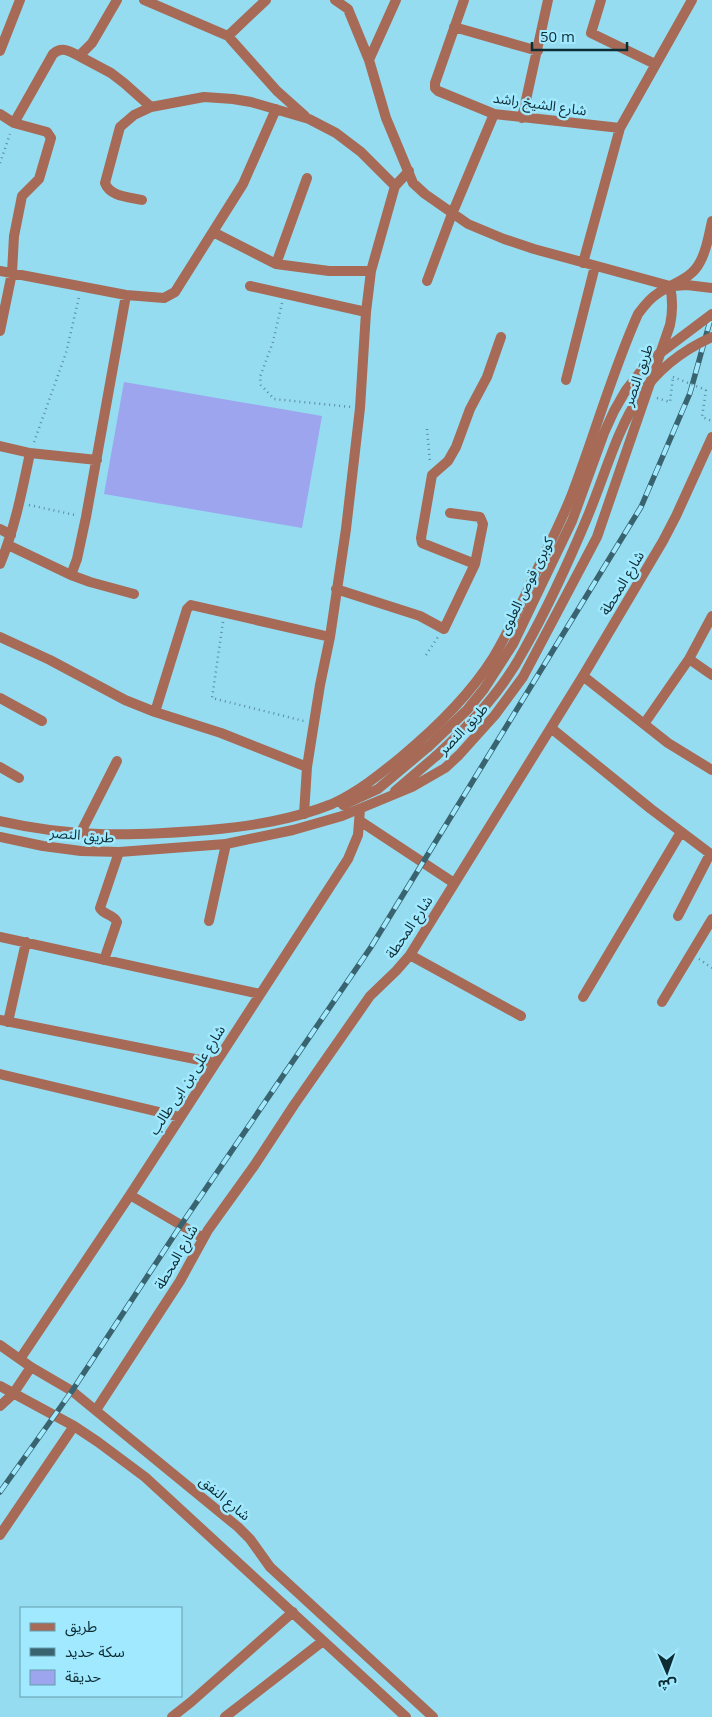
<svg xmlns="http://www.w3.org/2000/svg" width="712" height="1717" font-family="'Open Sans','Noto Sans Arabic',sans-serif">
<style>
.green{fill:#9ca5ee}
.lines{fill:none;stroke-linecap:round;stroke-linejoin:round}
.path{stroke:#598e9d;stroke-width:2.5;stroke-dasharray:1 4;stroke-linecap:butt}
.minor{stroke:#a76a56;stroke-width:10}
.tertiary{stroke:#a76a56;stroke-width:10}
.rail-casing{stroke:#38636f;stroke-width:5.5}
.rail{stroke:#a1e9fe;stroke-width:4;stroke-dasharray:11;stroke-linecap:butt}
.path-bridge{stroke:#598e9d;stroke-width:2.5;stroke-dasharray:1 4;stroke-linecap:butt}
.tertiary-bridge{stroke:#a76a56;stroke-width:10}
.labels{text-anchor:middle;stroke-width:5;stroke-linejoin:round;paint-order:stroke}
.street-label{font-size:14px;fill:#0e2c34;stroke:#a1e9fe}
</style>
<rect width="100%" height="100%" fill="#95dcf0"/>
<!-- green -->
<path class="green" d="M124 382 322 416 302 528 104 494Z"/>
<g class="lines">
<!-- path -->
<path class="path" d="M0 163 10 134
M282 303 273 342 260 377 261 385 274 399 351 407
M706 390 702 417 712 421
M657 398 670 402 673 377
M427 429 430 462
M34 442 66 353 79 297
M29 505 75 515
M223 622 212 698 304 721
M426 655 438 637
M699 959 712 968"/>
<!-- minor -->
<path class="minor" d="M144 0 228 36 266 0
M335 0 348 9 369 60 386 118 413 183 425 194 468 224 504 239 534 249 670 286
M464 0 435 83V88L438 91 494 114 620 128
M601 0 591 33 655 64
M454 27 538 51
M228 36 277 91 305 116
M0 51 20 0
M79 56 111 73 124 83 151 107
M369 60 396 0
M0 114 14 123 47 132 51 138 39 179 22 196 14 236 12 273 0 331
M522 118 548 0
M14 123 53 54C62 46 69 51 79 56L92 43 117 0
M142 200C130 197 110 197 105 183L120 127 134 115 151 107 204 97 233 99 251 102 309 119 336 133 361 152 395 186
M213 232 276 264 329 271H371
M583 263 620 128 692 0
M276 264 307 178
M0 271 126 295 164 298 175 292 180 284 243 184 276 109
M427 281 452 214 494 114
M250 286 366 312
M126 295 86 517 77 559 71 575 90 582 134 594
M566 380 595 266
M0 446 30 453 97 460
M450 513 480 517 483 524 475 564
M0 529 11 535
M8 545 71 575
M0 564C15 528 22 491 30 453
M336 589 420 616 444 629 475 564 422 543 421 538 432 475 448 461 456 447 470 409 487 377 501 337
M0 637 50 660 125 700 155 712 221 733 307 767
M689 659 712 675
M583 676 668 743 712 770
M0 698 42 721
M155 712 187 609 191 605 330 637
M644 724 689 659 712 616
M551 728 651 809 712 855
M0 767 19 778
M304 814 307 767 320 685 330 637 346 529 360 408 366 312 371 271 395 186 409 171
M360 821 454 883
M80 834 117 761
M678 916 710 854
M209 921 226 844
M0 937 260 994
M410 955 521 1016
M104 960 117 922C114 914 103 915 100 908L119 852
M583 997 681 832
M662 1002 712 919
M0 1020 215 1063
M8 1022 26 942
M0 1074 180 1117
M130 1195 203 1238
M0 1345 31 1367 72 1391 238 1527 250 1539 270 1567 433 1717
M20 1359 130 1195 348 859 358 835 360 809
M0 1386 74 1426 98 1442 145 1477 406 1717
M0 1406 13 1394 31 1367
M96 1410 180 1281 208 1230 254 1166 294 1105 370 996 396 971 410 955 583 676 663 541 676 516 712 437
M0 1535 74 1426
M172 1717 191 1702 293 1612
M225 1717 323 1641"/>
<!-- tertiary -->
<path class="tertiary" d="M674 286 687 285 712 288
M395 791 436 756
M343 805 378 789 428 747
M0 821C74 838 134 836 209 830 251 826 292 820 332 804 358 792 379 775 401 757 436 728 469 696 493 658 510 630 523 600 537 570 549 545 562 520 572 494 595 434 612 372 638 314 644 306 649 299 657 294 672 283 691 280 700 262 707 250 709 234 712 221
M0 837 43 846 81 851 119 852 226 844 293 830 342 816 412 787 445 768 459 755 495 715 523 677 597 537 670 325C673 311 673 300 670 286"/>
<defs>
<path id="rail" d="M0 1492 72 1391 181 1225 371 947 641 507 690 393 712 314"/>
</defs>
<!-- rail casing -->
<use href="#rail" class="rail-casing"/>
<!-- rail -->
<use href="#rail" class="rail"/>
<!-- path-bridge -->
<path class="path-bridge" d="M673 377 706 390"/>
<!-- tertiary-bridge -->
<path class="tertiary-bridge" d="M428 747 467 710 484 689 513 644 572 521 604 433 614 411 626 390 641 371 659 354 712 314
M436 756C471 724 503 690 525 648 548 607 569 561 587 518 619 441 627 375 712 337"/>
</g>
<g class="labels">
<!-- street labels -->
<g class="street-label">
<text transform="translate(540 104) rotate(8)" y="5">شارع الشيخ راشد</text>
<text transform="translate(638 375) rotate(-71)" y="5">طريق النصر</text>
<text transform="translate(622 583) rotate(-59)" y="5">شارع المحطة</text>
<text transform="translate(526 586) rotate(-64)" y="5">كوبرى قوص العلوى</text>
<text transform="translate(463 729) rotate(-46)" y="5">طريق النصر</text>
<text transform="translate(82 835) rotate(5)" y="5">طريق النصر</text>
<text transform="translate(409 927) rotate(-56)" y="5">شارع المحطة</text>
<text transform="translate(187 1080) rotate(-57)" y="5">شارع على بن ابى طالب</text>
<text transform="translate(176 1257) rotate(-60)" y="5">شارع المحطة</text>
<text transform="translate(225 1498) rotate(40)" y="5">شارع النفق</text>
</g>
</g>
<!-- legend -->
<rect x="20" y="1607" width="162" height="90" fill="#a1e9fe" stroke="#669dad"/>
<rect x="30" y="1623" width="25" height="8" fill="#a76a56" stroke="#669dad"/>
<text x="65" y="1632" font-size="15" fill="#0e2c34">طريق</text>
<rect x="30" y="1648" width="25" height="8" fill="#38636f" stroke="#669dad"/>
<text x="65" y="1657" font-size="15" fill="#0e2c34">سكة حديد</text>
<rect x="30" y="1670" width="25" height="15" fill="#9ca5ee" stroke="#669dad"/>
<text x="65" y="1682" font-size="15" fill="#0e2c34">حديقة</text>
<!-- north arrow -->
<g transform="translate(667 1672) rotate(178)" stroke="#a1e9fe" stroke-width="4" paint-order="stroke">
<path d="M0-4L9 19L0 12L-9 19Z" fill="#0e2c34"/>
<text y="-8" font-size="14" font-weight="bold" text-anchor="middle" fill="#0e2c34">ش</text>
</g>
<!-- scale -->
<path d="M532 42v8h95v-8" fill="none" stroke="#0e2c34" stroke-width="2.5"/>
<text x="540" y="42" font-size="15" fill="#0e2c34" stroke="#a1e9fe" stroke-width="4" paint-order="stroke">50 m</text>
</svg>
